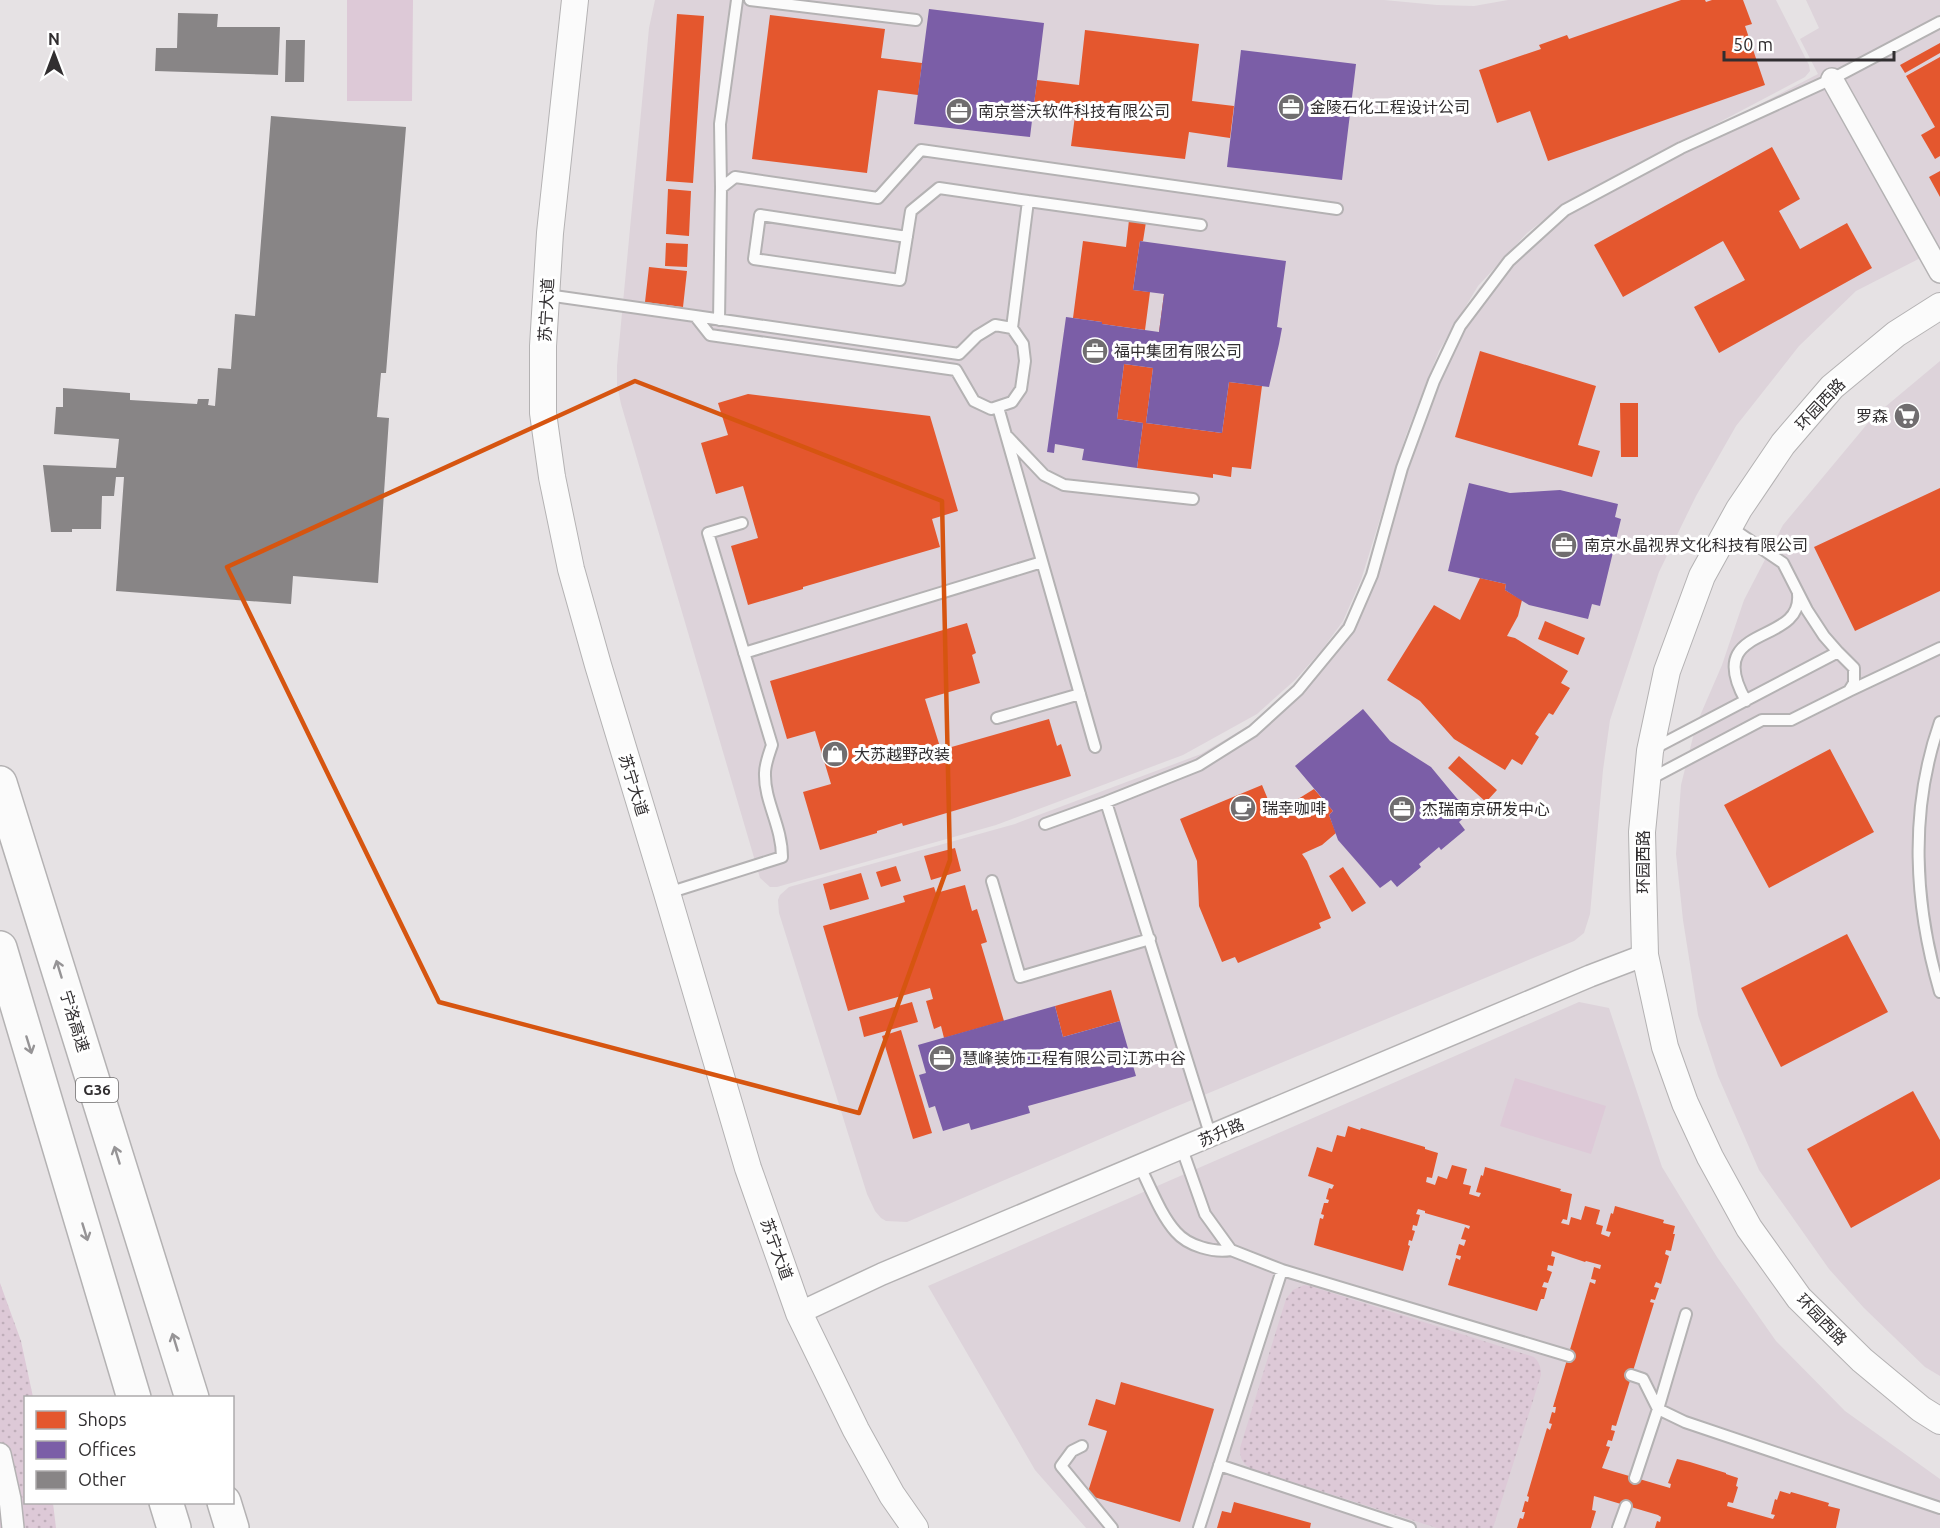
<svg xmlns="http://www.w3.org/2000/svg" width="1940" height="1528" font-family="Ubuntu,'Noto Sans SC',sans-serif">
<style>
.built{fill:#ddd3da}
.grass{fill:url(#grass-dots)}
.park{fill:#ddc9d7}
.shops{fill:#e4572e}
.offices{fill:#7b5ea7}
.building{fill:#888586}
.lines{fill:none;stroke-linecap:round;stroke-linejoin:round}
.service-casing{stroke:#b4b2b3;stroke-width:14}
.minor-casing{stroke:#b4b2b3;stroke-width:24}
.tertiary-casing{stroke:#b4b2b3;stroke-width:28}
.motorway-casing{stroke:#b4b2b3;stroke-width:36}
.service{stroke:#fbfbfb;stroke-width:10}
.minor{stroke:#fbfbfb;stroke-width:21}
.tertiary{stroke:#fbfbfb;stroke-width:26}
.motorway{stroke:#fbfbfb;stroke-width:33}
.oneway{stroke:#969496}
.marked{fill:none;stroke:#d65510;stroke-width:4.5;stroke-linejoin:round}
.labels{text-anchor:middle;stroke-width:6;stroke-linejoin:round;paint-order:stroke}
.shield{fill:#fff;stroke:#6f6d6e;stroke-width:1.5}
.shield-label{font-size:15px;font-weight:bold;fill:#312e30}
.poi-label{font-size:16px;fill:#312e30;stroke:#fff;text-anchor:start}
.street-label{font-size:16px;fill:#312e30;stroke:#fff}
</style>
<defs>
<pattern id="grass-dots" width="8" height="8" patternUnits="userSpaceOnUse" patternTransform="scale(1.5)"><rect width="8" height="8" fill="#ddc9d7"/><path d="M2 2h.1M6 6h.1" fill="none" stroke="#beadb9" stroke-width="1.8" stroke-linecap="round"/></pattern>
</defs>
<rect width="100%" height="100%" fill="#e6e2e4"/>
<!-- built -->
<path class="built" d="M655 0H1384L1437 5 1474 6 1508 0H1776L1809 65 1810 71 1805 77 1564 204 1527 233 1478 286 1439 351 1406 435 1361 580 1343 621 1322 650 1295 680 1257 714 1183 755 996 825 777 887H770L760 878 621 404 617 385V366L649 28Z
M1806 0H1940V248L1856 291 1799 346 1736 426 1696 496 1659 572 1610 720 1603 770 1590 914 1584 933 1574 941 1163 1112 907 1222 886 1221 881 1218 875 1211 867 1194 779 913 778 900 780 895 789 887 1015 824 1201 754 1248 726 1275 706 1318 659 1346 618 1356 599 1364 579 1405 448 1432 374 1443 348 1479 288 1527 237 1564 206 1818 74 1800 39 1819 28Z
M1940 361V1376L1925 1367 1864 1308 1829 1269 1759 1170 1718 1076 1698 1015 1683 920 1676 854 1681 785 1696 725 1722 665 1744 600 1783 525 1873 417Z
M1579 1002 1609 1008 1662 1167 1717 1257 1776 1341 1845 1411 1940 1479V1528H1086L1035 1470 928 1286Z"/>
<!-- grass -->
<path class="grass" d="M0 1283 21 1341 33 1397 26 1398V1502L53 1503 56 1528H0Z
M1304 1285 1310 1286 1534 1357C1539 1362 1541 1367 1541 1375L1493 1528H1437L1252 1469C1242 1464 1240 1458 1240 1448L1286 1299 1293 1290Z"/>
<!-- park -->
<path class="park" d="M347 0H413L412 101H347Z
M1515 1078 1606 1106 1591 1154 1500 1126Z"/>
<!-- shops -->
<path class="shops" d="M1681 0H1705L1706 2 1712 0H1743L1752 24 1745 26 1765 85 1548 161 1530 111 1497 123 1479 70 1541 49 1539 45 1567 35 1569 39Z
M677 14 704 16 693 183 666 181Z
M770 15 885 29 881 58 922 63 918 95 878 90 867 173 752 159Z
M1085 30 1199 44 1192 101 1234 106 1230 138 1189 132 1185 159 1071 146 1075 116 1033 111 1037 80 1079 85Z
M1940 43V53L1905 73 1900 65Z
M1940 57V156L1935 159 1921 135 1935 127 1906 76Z
M1772 147 1800 199 1779 211 1800 249 1847 223 1872 268 1719 353 1694 307 1745 280 1723 241 1623 297 1594 245Z
M1940 171V197L1929 177Z
M668 189 691 191 689 236 666 234Z
M1129 220 1146 222 1143 241H1140L1133 290 1150 292 1145 330 1102 324V322L1073 318 1083 241 1126 247Z
M666 243 688 244 687 267 665 266Z
M649 267 687 271 683 307 645 302Z
M1164 294 1247 305 1242 343 1159 332Z
M1480 351 1596 386 1578 445 1600 451 1592 477 1455 437Z
M1124 364 1153 368 1146 423 1222 433 1229 382 1262 386 1251 469 1232 467 1231 477 1213 474V478L1137 468 1143 423 1117 419Z
M748 394 930 416 958 511 932 519 940 547 803 587V589L748 605 731 546 758 538 743 486 716 494 701 443 728 435 718 403Z
M1620 403H1638V457H1621Z
M1940 488V591L1855 631 1814 547Z
M1480 578 1506 584 1505 590 1522 600 1518 616 1507 636 1515 638 1568 671 1561 683 1570 688 1553 715 1549 713 1535 734 1539 737 1522 765 1512 759 1505 770 1454 739 1420 701 1387 680 1434 605 1460 620Z
M1545 621 1585 638 1578 655 1538 639Z
M967 623 976 653 972 655 980 683 925 699 941 750 1049 719 1057 746 1061 744 1071 776 903 826 902 823 877 831V833L820 850 803 792 831 784 815 731 787 739 770 681Z
M1830 749 1874 832 1769 888 1724 805Z
M1459 756 1497 790 1486 802 1448 768Z
M1262 785 1274 814 1314 789 1333 811 1329 815 1336 833 1322 845 1302 854 1307 861 1331 918 1319 923 1321 928 1238 963 1235 957 1222 962 1199 906 1197 861 1180 819Z
M955 848 961 871 931 880 924 856Z
M896 866 901 881 881 887 876 872Z
M1343 867 1366 903 1352 912 1329 876Z
M861 873 869 899 830 910 823 884Z
M965 885 972 911 977 909 987 942 981 944 1004 1021 944 1038 941 1026 934 1029 926 1001 933 999 930 988 848 1011 823 926 905 902 903 896 934 887 936 893Z
M1847 934 1888 1012 1781 1067 1741 988Z
M1111 990 1120 1021 1063 1037 1055 1006Z
M912 1002 918 1022 864 1037 859 1017Z
M901 1030 932 1133 913 1139 882 1036Z
M1913 1091 1940 1140V1179L1851 1228 1807 1149Z
M1348 1126 1360 1130 1361 1128 1425 1147V1149L1438 1153 1432 1178 1427 1177 1426 1182 1435 1185 1438 1176 1447 1179 1452 1165 1467 1169 1463 1184 1471 1186 1469 1194 1479 1197 1481 1193 1476 1192 1481 1175 1483 1176 1485 1167 1561 1189 1560 1191 1572 1194 1567 1220 1563 1219 1561 1223 1569 1225 1571 1217 1581 1220 1585 1206 1600 1210 1596 1224 1603 1226 1601 1234 1609 1237 1611 1232 1606 1231 1611 1213 1613 1214 1615 1206 1664 1220 1663 1223 1675 1226 1673 1234H1675L1671 1251 1666 1250 1665 1254 1669 1256 1661 1284 1656 1282 1654 1287 1659 1288 1655 1300 1651 1299 1650 1302 1654 1303 1616 1426 1612 1425 1611 1430 1615 1431 1612 1441 1608 1440 1606 1446 1610 1447 1602 1468 1670 1488 1671 1484 1668 1483 1677 1459 1690 1462 1726 1473V1474L1738 1478 1736 1486 1738 1487 1733 1503 1728 1502 1727 1506 1773 1519 1775 1515 1771 1514 1775 1499 1777 1500 1780 1491 1790 1494 1791 1492 1829 1503 1828 1506 1840 1509 1836 1528H1655L1657 1521 1660 1522 1661 1517 1658 1515 1594 1496 1592 1510 1596 1511 1591 1528H1517L1520 1518 1523 1519 1525 1512H1522L1525 1501 1528 1502 1529 1497 1527 1496 1547 1428 1550 1430 1552 1424 1549 1423 1552 1412 1555 1413 1556 1407H1553L1590 1282 1595 1284 1596 1280 1591 1279 1594 1267 1600 1269 1601 1265 1586 1261 1585 1262 1552 1251 1551 1256 1555 1257 1553 1266 1548 1265 1547 1270 1552 1272 1548 1283 1544 1282 1542 1287 1547 1288 1544 1299H1541L1537 1311 1448 1285 1456 1258 1460 1260 1461 1256 1456 1255 1459 1244 1464 1246 1466 1240 1461 1239 1465 1227 1469 1229 1470 1226 1425 1213V1211L1418 1209 1416 1214 1420 1215 1417 1226 1413 1225 1412 1230 1415 1231 1412 1241 1409 1240 1408 1245 1410 1246 1403 1271 1314 1245 1320 1218 1323 1219 1324 1215 1321 1214 1324 1203H1328L1329 1200 1326 1199 1329 1188 1332 1189 1334 1185 1308 1176 1317 1147 1332 1152 1337 1135 1345 1137Z
M1121 1382 1214 1409 1180 1522 1087 1495 1107 1431 1088 1425 1096 1399 1115 1405Z
M1234 1502 1311 1523 1310 1528H1217L1222 1511 1231 1513Z"/>
<!-- offices -->
<path class="offices" d="M929 9 1044 23 1030 137 914 124Z
M1241 50 1356 64 1342 180 1227 167Z
M1140 241 1286 261 1277 327 1282 328 1279 344 1269 387 1229 382 1222 433 1146 423 1153 368 1124 364 1117 419 1143 423 1137 468 1082 460 1084 449 1055 444 1054 453 1047 452 1066 317 1102 322V324L1159 332 1164 294 1133 290Z
M1469 483 1510 493 1560 490 1618 504 1615 517 1621 519 1600 606 1592 604 1588 619 1529 605 1505 590 1506 584 1448 571Z
M1363 709 1390 741 1431 767 1469 813 1459 822 1465 830 1441 850 1439 847 1419 864 1421 867 1397 887 1391 880 1380 888 1338 840 1329 815 1333 811 1295 766Z
M1055 1006 1063 1037 1120 1021 1136 1076 1028 1106 1030 1113 971 1130 969 1123 943 1131 935 1106 929 1108 919 1075 926 1073 918 1045Z"/>
<!-- building -->
<path class="building" d="M178 13 218 14 217 27H280L278 75 155 71 156 48H177Z
M286 40H305L304 82H285Z
M271 116 406 127 386 373H381L377 417 389 418 378 583 293 576 291 604 116 591 124 477H116L114 496H102L101 529H72V532H51L43 465 116 468 119 439 54 434 56 407H63V388L130 393V400L197 404 198 399H209L208 405 215 406 218 368 231 369 235 314 255 316Z"/>
<g class="lines">
<defs>
<path id="service" d="M750 0 916 20
M721 188 720 124 737 0
M907 237 760 215 754 259 900 280 911 211 939 188 1028 201
M547 295 695 316 710 335 956 370 974 401 991 409 1012 402 1021 389 1025 361 1023 344 1012 328 995 325 977 336 959 354 695 316
M719 320 721 188 735 177 878 198 921 150 1337 209
M1012 328 1028 201 1201 225
M998 407 1095 747
M1008 437 1044 475 1064 485 1193 499
M1730 527 1783 563 1807 610 1824 636 1838 652
M744 653 1042 562
M1849 691 1940 648
M1746 701C1701 622 1803 647 1798 594
M997 718 1080 694
M1940 722C1909 810 1914 904 1940 992
M1650 779 1762 720H1791L1849 691 1854 683V668L1838 652 1653 749
M1106 802 1211 1137
M1045 824 1106 802 1199 765 1253 731 1298 690 1349 628 1372 575 1402 468 1434 381 1460 326 1509 261 1565 210 1681 148 1832 79 1940 22
M992 881 1020 977 1150 939
M668 893 782 857C782 826 764 801 765 773 765 764 769 754 772 745L708 533 742 523
M1182 1149 1205 1214 1231 1250 1282 1270 1569 1356
M1140 1167C1151 1188 1160 1214 1176 1232 1188 1246 1214 1253 1231 1250
M1631 1375 1643 1379 1658 1409 1685 1422 1940 1508
M1082 1446 1072 1451 1061 1466 1112 1528
M1219 1465 1410 1528
M1635 1478 1658 1409 1686 1314
M1199 1528 1282 1270
M1618 1528 1626 1506"/>
<path id="minor" d="M1832 79 1940 272
M799 1313 882 1274 1590 976 1645 955
M0 1454 10 1499 13 1528"/>
<path id="tertiary" d="M575 0 550 233 543 346V413L552 477 571 569 598 665 667 893 748 1168 799 1313 856 1430 892 1495 915 1528
M1940 306 1896 334 1832 387 1783 444 1739 509 1702 576 1667 671 1650 751 1642 832 1645 955 1665 1047 1685 1103 1710 1157 1749 1228 1799 1298 1862 1360 1921 1409 1940 1421"/>
<path id="motorway" d="M0 783 192 1398
M0 948 134 1398
M166 1502 174 1528
M224 1502 232 1528"/>
</defs>
<!-- service casing -->
<use href="#service" class="service-casing"/>
<!-- minor casing -->
<use href="#minor" class="minor-casing"/>
<!-- tertiary casing -->
<use href="#tertiary" class="tertiary-casing"/>
<!-- motorway casing -->
<use href="#motorway" class="motorway-casing"/>
<!-- service -->
<use href="#service" class="service"/>
<!-- minor -->
<use href="#minor" class="minor"/>
<!-- tertiary -->
<use href="#tertiary" class="tertiary"/>
<!-- motorway -->
<use href="#motorway" class="motorway"/>
</g>
<!-- one-way arrows -->
<defs><path id="oneway-shaft" d="M-6 0H5M1.5-3L5.5 0L1.5 3" fill="none" stroke-width="1.6" stroke-linecap="round" stroke-linejoin="round" transform="scale(1.5)"/></defs>
<g class="oneway">
<use href="#oneway-shaft" transform="translate(59 969) rotate(-107)"/>
<use href="#oneway-shaft" transform="translate(29 1045) rotate(73)"/>
<use href="#oneway-shaft" transform="translate(117 1155) rotate(-107)"/>
<use href="#oneway-shaft" transform="translate(85 1232) rotate(73)"/>
<use href="#oneway-shaft" transform="translate(175 1342) rotate(-107)"/>
</g>
<!-- marked area -->
<path class="marked" d="M635 381 942 501 950 860 859 1113 439 1002 227 567Z"/>
<!-- icons -->
<defs>
<symbol id="office-disc" viewBox="-11 -11 22 22"><circle r="9.5" fill="#706d6f" stroke="#fff"/><path d="M-6-3h4V-5.5h4V-3h4V5H-6ZM-1-4.5V-3h2v-1.5ZM-6 0V1H6V0Z" fill="#fff"/></symbol>
<symbol id="supermarket-disc" viewBox="-11 -11 22 22"><circle r="9.5" fill="#706d6f" stroke="#fff"/><path d="M-6-5.5h2.5l.6 2H6L4.5 2H-2.5L-4.4-4H-6ZM-1.5 3.2a1.3 1.3 0 1 0 .1 0ZM3 3.2a1.3 1.3 0 1 0 .1 0Z" fill="#fff"/></symbol>
<symbol id="shop-disc" viewBox="-11 -11 22 22"><circle r="9.5" fill="#706d6f" stroke="#fff"/><path d="M-5-2.5h2.3a2.7 3.5 0 0 1 5.4 0H5L5.5 6h-11ZM-1.5-2.5h3a1.5 2.3 0 0 0-3 0Z" fill="#fff"/></symbol>
<symbol id="cafe-disc" viewBox="-11 -11 22 22"><circle r="9.5" fill="#706d6f" stroke="#fff"/><path d="M-5.5-4.5H6V0H3Q3 3.5 0 3.5H-2.5Q-5.5 3.5-5.5 0ZM3-3.2v2h1.7v-2ZM-6 4.5H4V6H-6Z" fill="#fff"/></symbol>
</defs>
<g fill-rule="evenodd">
<use href="#office-disc" x="1276" y="92" width="30" height="30"/>
<use href="#office-disc" x="944" y="96" width="30" height="30"/>
<use href="#office-disc" x="1080" y="336" width="30" height="30"/>
<use href="#supermarket-disc" x="1892" y="401" width="30" height="30"/>
<use href="#office-disc" x="1549" y="530" width="30" height="30"/>
<use href="#shop-disc" x="820" y="739" width="30" height="30"/>
<use href="#cafe-disc" x="1228" y="793" width="30" height="30"/>
<use href="#office-disc" x="1387" y="794" width="30" height="30"/>
<use href="#office-disc" x="927" y="1043" width="30" height="30"/>
</g>
<g class="labels">
<!-- shield labels -->
<rect class="shield" x="76" y="1078" width="42" height="24" rx="4.5"/>
<g class="shield-label">
<text x="97" y="1095">G36</text>
</g>
<!-- poi labels -->
<g class="poi-label">
<text x="1310" y="113">金陵石化工程设计公司</text>
<text x="978" y="117">南京誉沃软件科技有限公司</text>
<text x="1114" y="357">福中集团有限公司</text>
<text x="1888" y="422" text-anchor="end">罗森</text>
<text x="1584" y="551">南京水晶视界文化科技有限公司</text>
<text x="854" y="760">大苏越野改装</text>
<text x="1262" y="814">瑞幸咖啡</text>
<text x="1422" y="815">杰瑞南京研发中心</text>
<text x="962" y="1064">慧峰装饰工程有限公司江苏中谷</text>
</g>
<!-- street labels -->
<g class="street-label">
<text transform="translate(546 310) rotate(-87)" y="6">苏宁大道</text>
<text transform="translate(1820 404) rotate(-47)" y="6">环园西路</text>
<text transform="translate(634 785) rotate(73)" y="6">苏宁大道</text>
<text transform="translate(1643 862) rotate(-90)" y="6">环园西路</text>
<text transform="translate(75 1021) rotate(73)" y="6">宁洛高速</text>
<text transform="translate(1221 1132) rotate(-23)" y="6">苏升路</text>
<text transform="translate(777 1249) rotate(70)" y="6">苏宁大道</text>
<text transform="translate(1822 1319) rotate(46)" y="6">环园西路</text>
</g>
</g>
<!-- legend -->
<rect x="24" y="1396" width="210" height="108" fill="#ffffff" stroke="#adabac" stroke-width="1.5"/>
<rect x="36" y="1411" width="30" height="18" fill="#e4572e" stroke="#adabac" stroke-width="1.5"/>
<text x="78" y="1426" font-size="18" fill="#312e30">Shops</text>
<rect x="36" y="1441" width="30" height="18" fill="#7b5ea7" stroke="#adabac" stroke-width="1.5"/>
<text x="78" y="1456" font-size="18" fill="#312e30">Offices</text>
<rect x="36" y="1471" width="30" height="18" fill="#888586" stroke="#adabac" stroke-width="1.5"/>
<text x="78" y="1486" font-size="18" fill="#312e30">Other</text>
<!-- north arrow -->
<g transform="translate(54 54)" stroke="#ffffff" stroke-width="4.5" paint-order="stroke">
<path d="M0-4.5L10 22L0 15L-10 22Z" fill="#312e30"/>
<text y="-9" font-size="16" font-weight="bold" text-anchor="middle" fill="#312e30">N</text>
</g>
<!-- scale -->
<path d="M1724 51v9h170v-9" fill="none" stroke="#312e30" stroke-width="3"/>
<text x="1733" y="51" font-size="18" fill="#312e30" stroke="#ffffff" stroke-width="4.5" paint-order="stroke">50 m</text>
</svg>
